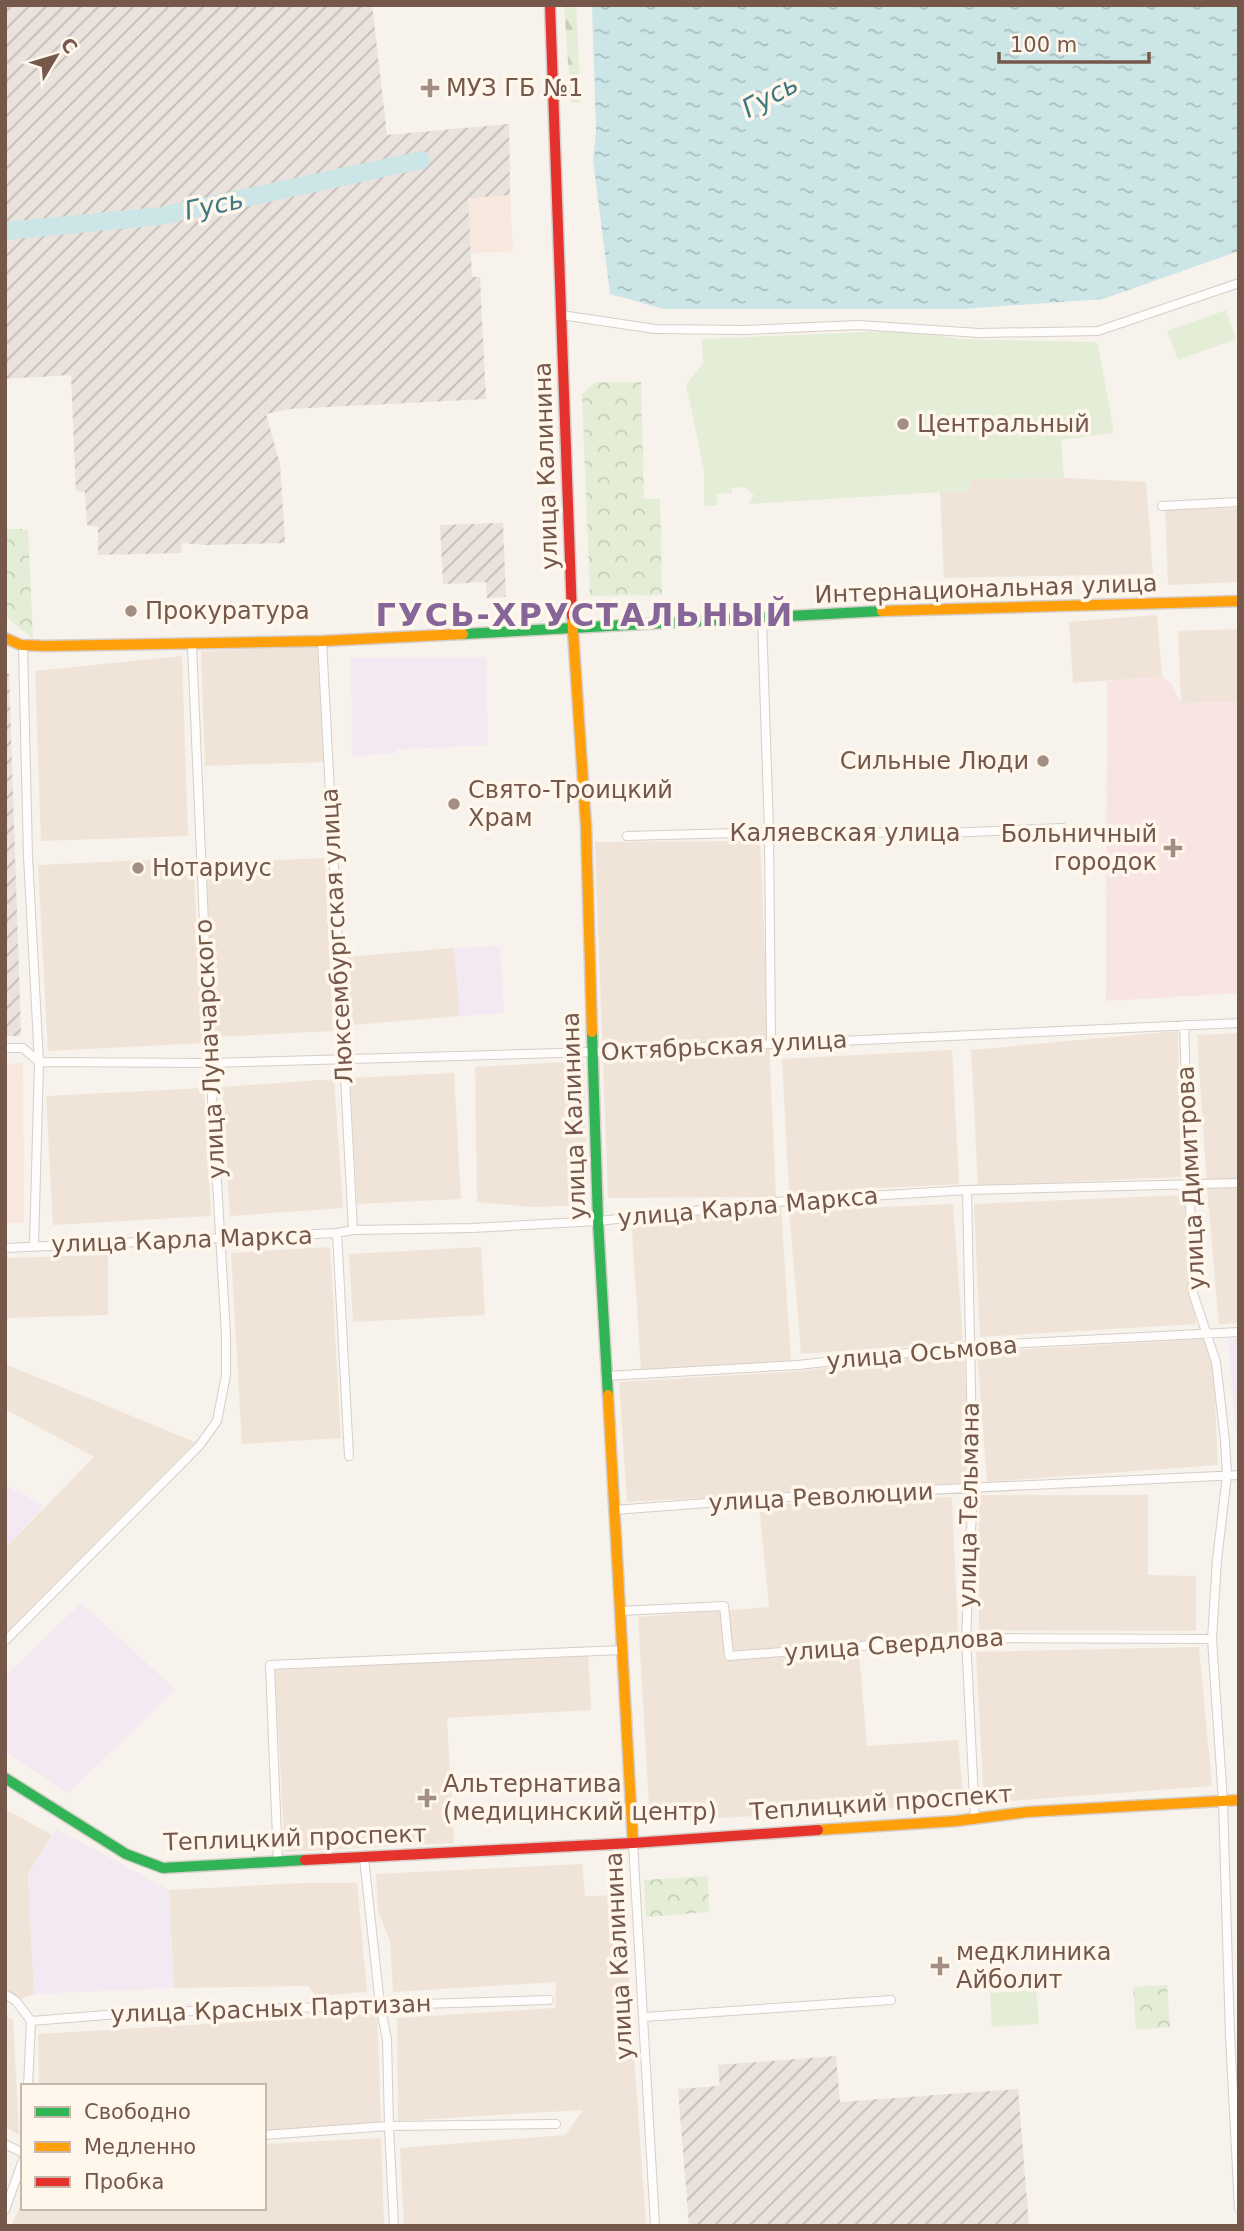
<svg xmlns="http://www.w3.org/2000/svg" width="1244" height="2231" font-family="'DejaVu Sans',sans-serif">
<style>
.residential{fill:#f0e4d8}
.commercial{fill:#f7e7de}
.industrial{fill:url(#industrial-furrows)}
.education{fill:#f3e9f3}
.medical{fill:#f9e4e4}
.green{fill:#e4eed6}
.forest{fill:url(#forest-firs)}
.park{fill:url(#park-crowns)}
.water{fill:url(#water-ripples)}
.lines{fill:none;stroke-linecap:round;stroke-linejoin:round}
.river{stroke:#cce6e8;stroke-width:18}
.street-casing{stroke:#d6cec8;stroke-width:10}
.fast-casing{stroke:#d6cec8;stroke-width:13}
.slow-casing{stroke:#d6cec8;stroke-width:13}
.jam-casing{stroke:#d6cec8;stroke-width:13}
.street{stroke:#fefdfc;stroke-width:8}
.fast{stroke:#30b455;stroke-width:10}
.slow{stroke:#ff9f0a;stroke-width:10}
.jam{stroke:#e5322d;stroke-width:10}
.poi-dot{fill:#a28e82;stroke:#fff7ec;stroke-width:2.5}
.labels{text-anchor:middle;stroke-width:7;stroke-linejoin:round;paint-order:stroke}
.poi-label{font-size:24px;fill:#75584a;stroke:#fff7ec;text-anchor:start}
.street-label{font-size:24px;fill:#75584a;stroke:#fff7ec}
.water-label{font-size:26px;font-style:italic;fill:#417982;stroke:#fff7ec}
.district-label{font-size:32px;font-weight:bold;letter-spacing:2px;fill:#866699;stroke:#fff7ec}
</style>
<defs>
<pattern id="industrial-furrows" width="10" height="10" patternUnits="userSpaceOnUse" patternTransform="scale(1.75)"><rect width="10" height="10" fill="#eae2dc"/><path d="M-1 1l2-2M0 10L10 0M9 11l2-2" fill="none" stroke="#c2bab4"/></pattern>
<pattern id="forest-firs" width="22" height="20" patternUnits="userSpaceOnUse" patternTransform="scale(1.75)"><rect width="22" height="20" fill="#e4eed6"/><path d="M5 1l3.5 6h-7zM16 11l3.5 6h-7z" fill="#c7ceb9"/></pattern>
<pattern id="park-crowns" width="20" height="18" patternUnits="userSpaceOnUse" patternTransform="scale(1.75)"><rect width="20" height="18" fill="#e4eed6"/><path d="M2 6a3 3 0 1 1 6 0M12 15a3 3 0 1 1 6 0" fill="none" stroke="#c7ceb9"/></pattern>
<pattern id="water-ripples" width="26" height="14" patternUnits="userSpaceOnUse" patternTransform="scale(1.75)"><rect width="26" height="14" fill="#cce6e8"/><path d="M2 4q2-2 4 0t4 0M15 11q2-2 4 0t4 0" fill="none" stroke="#aabdbe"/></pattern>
</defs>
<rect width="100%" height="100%" fill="#f7f2eb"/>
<!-- residential -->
<path class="residential" d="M1064 478 1146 482 1153 574 944 578 940 492H969L971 479Z
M1239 508V582L1168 585 1165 509Z
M1157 615 1162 677 1073 683 1069 622Z
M1239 629V702L1181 703 1178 631Z
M317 647 324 762 205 766 201 651Z
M182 656 188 836 41 841 35 671Z
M760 841 776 1197 608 1198 595 842Z
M193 858 203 1043 48 1051 38 865Z
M325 858 333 1031 215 1037 206 863Z
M454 948 460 1016 352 1025 347 957Z
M1178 1031 1181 1177 978 1186 971 1050Z
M1239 1033V1323L1219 1324 1208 1201 1197 1035Z
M952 1050 959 1184 789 1193 782 1059Z
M584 1061 588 1205 532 1207 477 1202 475 1067Z
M454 1073 461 1199 357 1204 350 1078Z
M334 1079 343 1208 230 1216 222 1087Z
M204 1088 211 1216 53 1225 46 1096Z
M1184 1195 1196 1324 980 1337 974 1204Z
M953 1204 963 1342 801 1354 789 1211Z
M781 1206 791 1361 641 1370 631 1216Z
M330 1247 341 1438 242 1444 231 1253Z
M481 1247 485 1315 353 1322 349 1254Z
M108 1255V1315L5 1318V1258Z
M1205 1339 1213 1364 1218 1465 987 1482 977 1352Z
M964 1352 970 1483 627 1502 619 1382 789 1372Z
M5 1364 195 1442 5 1634V1548L94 1457 5 1409Z
M979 1495H1148V1575L1196 1576V1631L979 1630Z
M952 1497 958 1634 858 1642 867 1746 958 1740 964 1804 650 1822 638 1617 769 1607 759 1505Z
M1199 1647 1212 1786 984 1803 976 1652Z
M588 1653 591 1710 447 1718 454 1843 285 1852 275 1670Z
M5 1809 52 1835 28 1874 34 1994 16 2001 5 1995Z
M582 1864 585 1896 623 1895 646 2226H404L400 2148 565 2135 583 2110 398 2121 397 2018 555 2008 556 1982 393 1992 390 1941 378 1911 376 1874Z
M301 1883H357L367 1992 316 1996 308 1986 174 1988 169 1890Z
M377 2014 381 2123 264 2131V2086H39L38 2034Z
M5 2015 13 2020 19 2135 5 2127Z
M381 2138 384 2226H11L23 2200V2208H264V2144Z"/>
<!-- commercial -->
<path class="commercial" d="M510 195 513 251 471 253 468 197Z
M23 1063 24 1223H5V1064Z"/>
<!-- industrial -->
<path class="industrial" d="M5 5H372L387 135 509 124 510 195 468 198 472 277H480L486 399 290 409 266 414 280 464 285 543 205 545 182 543 181 553 98 555V527L87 525 85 492 76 491 71 375 5 379Z
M503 523 506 597 487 598 486 582 443 584 440 525Z
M5 672 9 674 21 1036H5Z
M836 2056 840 2102 1018 2089 1029 2226H689L678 2089 720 2086 718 2065Z"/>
<!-- education -->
<path class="education" d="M486 657 488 745 407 749 397 750 395 753 352 756 351 658Z
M500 946 504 1013 460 1016 454 948Z
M1239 1338V1466L1228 1339Z
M5 1485 44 1506 5 1548Z
M81 1603 175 1689 69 1793 5 1752V1676Z
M57 1829 169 1890 174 1988 34 1994 28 1874Z"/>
<!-- medical -->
<path class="medical" d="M1162 677 1171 683 1181 703 1239 702V993L1106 1001 1107 681Z"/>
<!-- green -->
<path class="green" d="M1226 310 1236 339 1178 360 1167 331Z
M911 330 959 339 1095 342 1098 344 1114 433 1061 440 1064 478 971 479 969 492H940L748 504 754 495 744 487 732 488V493L717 494V505L704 506V470L686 385 703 363 702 339Z
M1036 1990 1039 2024 992 2027 990 1993Z"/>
<!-- forest -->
<path class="forest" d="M564 5H576L581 102 571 103Z"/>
<!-- park -->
<path class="park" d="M596 382H641L644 499H660L662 595 590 596 582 394Z
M5 529H28L33 639 5 616Z
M708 1876 709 1912 646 1917 644 1880Z
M1167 1985 1170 2027 1136 2030 1133 1987Z"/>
<!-- water -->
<path class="water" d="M592 5H1239V251L1103 299 962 309H664L610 294 593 160 596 131Z"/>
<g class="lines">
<!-- river -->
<path class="river" d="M5 231 161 216 421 160"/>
<defs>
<path id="street" d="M561 315 655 329 745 330 858 325 979 333 1098 331 1239 283
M1162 506 1239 502
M762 619 769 832 771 1043
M322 641 353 1230
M23 646 28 856 39 1062 34 1246
M627 836 769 832 946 833 1063 828
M1184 1025 1193 1293 1216 1362 1225 1441 1227 1475 1217 1560 1212 1639 1223 1801 1230 2035 1239 2208
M5 1048H23L39 1062 210 1063 594 1052 1239 1023
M967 1190 973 1489 966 1638 975 1819
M337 1233 349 1456
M5 1248 337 1233 353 1230 472 1228 598 1221 787 1201 967 1190 1239 1183
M606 1376 798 1365 970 1346 1239 1332
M614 1510 802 1496 1239 1475
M620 1611 724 1606 729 1656 966 1638 1212 1639
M5 1641 199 1446 217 1421 226 1375V1335L210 1063 192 645
M633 1843 655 2226
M364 1858 380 2005 387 2039 389 2126 394 2226
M278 1862 270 1665 622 1650
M5 1994 16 2001 31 2021 131 2013 549 2000
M644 2017 891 2000
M28 2086 31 2021
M264 2135 389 2126 556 2124
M5 2144 23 2153
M5 2210 23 2160"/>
<path id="fast" d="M463 634 882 611
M592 1032 598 1221 608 1395
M5 1778 126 1854 163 1868 305 1860"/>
<path id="slow" d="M882 611 1239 601
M572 616 586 826 592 1032
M5 638 21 645 46 646 322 641 463 634
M608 1395 633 1843
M818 1830 956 1821 1027 1812 1239 1800"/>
<path id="jam" d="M550 5 572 616
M305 1860 633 1843 818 1830"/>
</defs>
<!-- street casing -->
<use href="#street" class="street-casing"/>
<!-- fast casing -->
<use href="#fast" class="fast-casing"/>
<!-- slow casing -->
<use href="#slow" class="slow-casing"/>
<!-- jam casing -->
<use href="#jam" class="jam-casing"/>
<!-- street -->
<use href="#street" class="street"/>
<!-- fast -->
<use href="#fast" class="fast"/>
<!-- slow -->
<use href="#slow" class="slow"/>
<!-- jam -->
<use href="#jam" class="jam"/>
</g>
<!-- markers -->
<g class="poi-dot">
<path d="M426.5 77.5h7v7h7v7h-7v7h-7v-7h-7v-7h7z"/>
<circle cx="903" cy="424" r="7"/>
<circle cx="131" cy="611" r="7"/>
<circle cx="1043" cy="761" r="7"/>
<circle cx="454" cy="804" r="7"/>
<path d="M1169.5 837.5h7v7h7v7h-7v7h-7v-7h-7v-7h7z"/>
<circle cx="138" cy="868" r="7"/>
<path d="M423.5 1787.5h7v7h7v7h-7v7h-7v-7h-7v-7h7z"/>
<path d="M936.5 1955.5h7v7h7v7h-7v7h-7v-7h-7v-7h7z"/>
</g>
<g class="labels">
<!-- poi labels -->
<g class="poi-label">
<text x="446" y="96">МУЗ ГБ №1</text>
<text x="917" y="432">Центральный</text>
<text x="145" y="619">Прокуратура</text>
<text x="1029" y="769" text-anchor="end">Сильные Люди</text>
<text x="468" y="798">Свято-Троицкий<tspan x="468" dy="28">Храм</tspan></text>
<text x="1157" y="842" text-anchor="end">Больничный<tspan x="1157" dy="28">городок</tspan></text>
<text x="152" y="876">Нотариус</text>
<text x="443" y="1792">Альтернатива<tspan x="443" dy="28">(медицинский центр)</tspan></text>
<text x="956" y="1960">медклиника<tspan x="956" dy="28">Айболит</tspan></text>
</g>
<!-- street labels -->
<g class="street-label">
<text transform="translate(546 466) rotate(-92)" y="8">улица Калинина</text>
<text transform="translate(986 589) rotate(-2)" y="8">Интернациональная улица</text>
<text x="845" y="841">Каляевская улица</text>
<text transform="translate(337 936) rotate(-93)" y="8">Люксембургская улица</text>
<text transform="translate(724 1046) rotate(-3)" y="8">Октябрьская улица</text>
<text transform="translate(210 1049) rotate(-93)" y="8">улица Луначарского</text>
<text transform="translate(574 1116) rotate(-92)" y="8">улица Калинина</text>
<text transform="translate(1191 1178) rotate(-93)" y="8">улица Димитрова</text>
<text transform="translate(748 1207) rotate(-5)" y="8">улица Карла Маркса</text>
<text transform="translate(182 1240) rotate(-2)" y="8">улица Карла Маркса</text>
<text transform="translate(922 1353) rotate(-5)" y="8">улица Осьмова</text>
<text transform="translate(821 1497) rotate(-3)" y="8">улица Революции</text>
<text transform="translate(969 1505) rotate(-89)" y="8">улица Тельмана</text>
<text transform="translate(894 1645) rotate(-4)" y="8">улица Свердлова</text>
<text transform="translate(881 1803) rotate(-4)" y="8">Теплицкий проспект</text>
<text transform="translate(295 1838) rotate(-2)" y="8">Теплицкий проспект</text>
<text transform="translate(619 1956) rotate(-93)" y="8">улица Калинина</text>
<text transform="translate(271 2009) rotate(-2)" y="8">улица Красных Партизан</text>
</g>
<!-- water labels -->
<g class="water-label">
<text transform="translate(770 96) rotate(-29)" y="9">Гусь</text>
<text transform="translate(214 205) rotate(-12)" y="9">Гусь</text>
</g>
<!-- district labels -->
<g class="district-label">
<text x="585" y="626">ГУСЬ-ХРУСТАЛЬНЫЙ</text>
</g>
</g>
<!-- border -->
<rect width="1244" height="2231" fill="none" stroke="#75584a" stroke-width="14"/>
<!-- legend -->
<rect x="21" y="2084" width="245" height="126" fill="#fff7ec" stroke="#c8b7ab" stroke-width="2"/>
<rect x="35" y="2107" width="35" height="10" fill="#30b455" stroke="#c8b7ab" stroke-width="2"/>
<text x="84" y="2119" font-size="21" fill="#75584a">Свободно</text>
<rect x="35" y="2142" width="35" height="10" fill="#ff9f0a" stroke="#c8b7ab" stroke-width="2"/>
<text x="84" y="2154" font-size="21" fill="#75584a">Медленно</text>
<rect x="35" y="2177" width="35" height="10" fill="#e5322d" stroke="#c8b7ab" stroke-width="2"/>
<text x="84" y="2189" font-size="21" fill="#75584a">Пробка</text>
<!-- north arrow -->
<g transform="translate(56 56) rotate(52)" stroke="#fff7ec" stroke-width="5" paint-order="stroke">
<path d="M0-5L12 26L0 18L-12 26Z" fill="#75584a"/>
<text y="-10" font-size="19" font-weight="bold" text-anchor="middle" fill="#75584a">С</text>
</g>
<!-- scale -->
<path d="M999 52v10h150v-10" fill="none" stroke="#75584a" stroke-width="3.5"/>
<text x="1010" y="52" font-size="21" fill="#75584a" stroke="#fff7ec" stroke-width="5" paint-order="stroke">100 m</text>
</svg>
